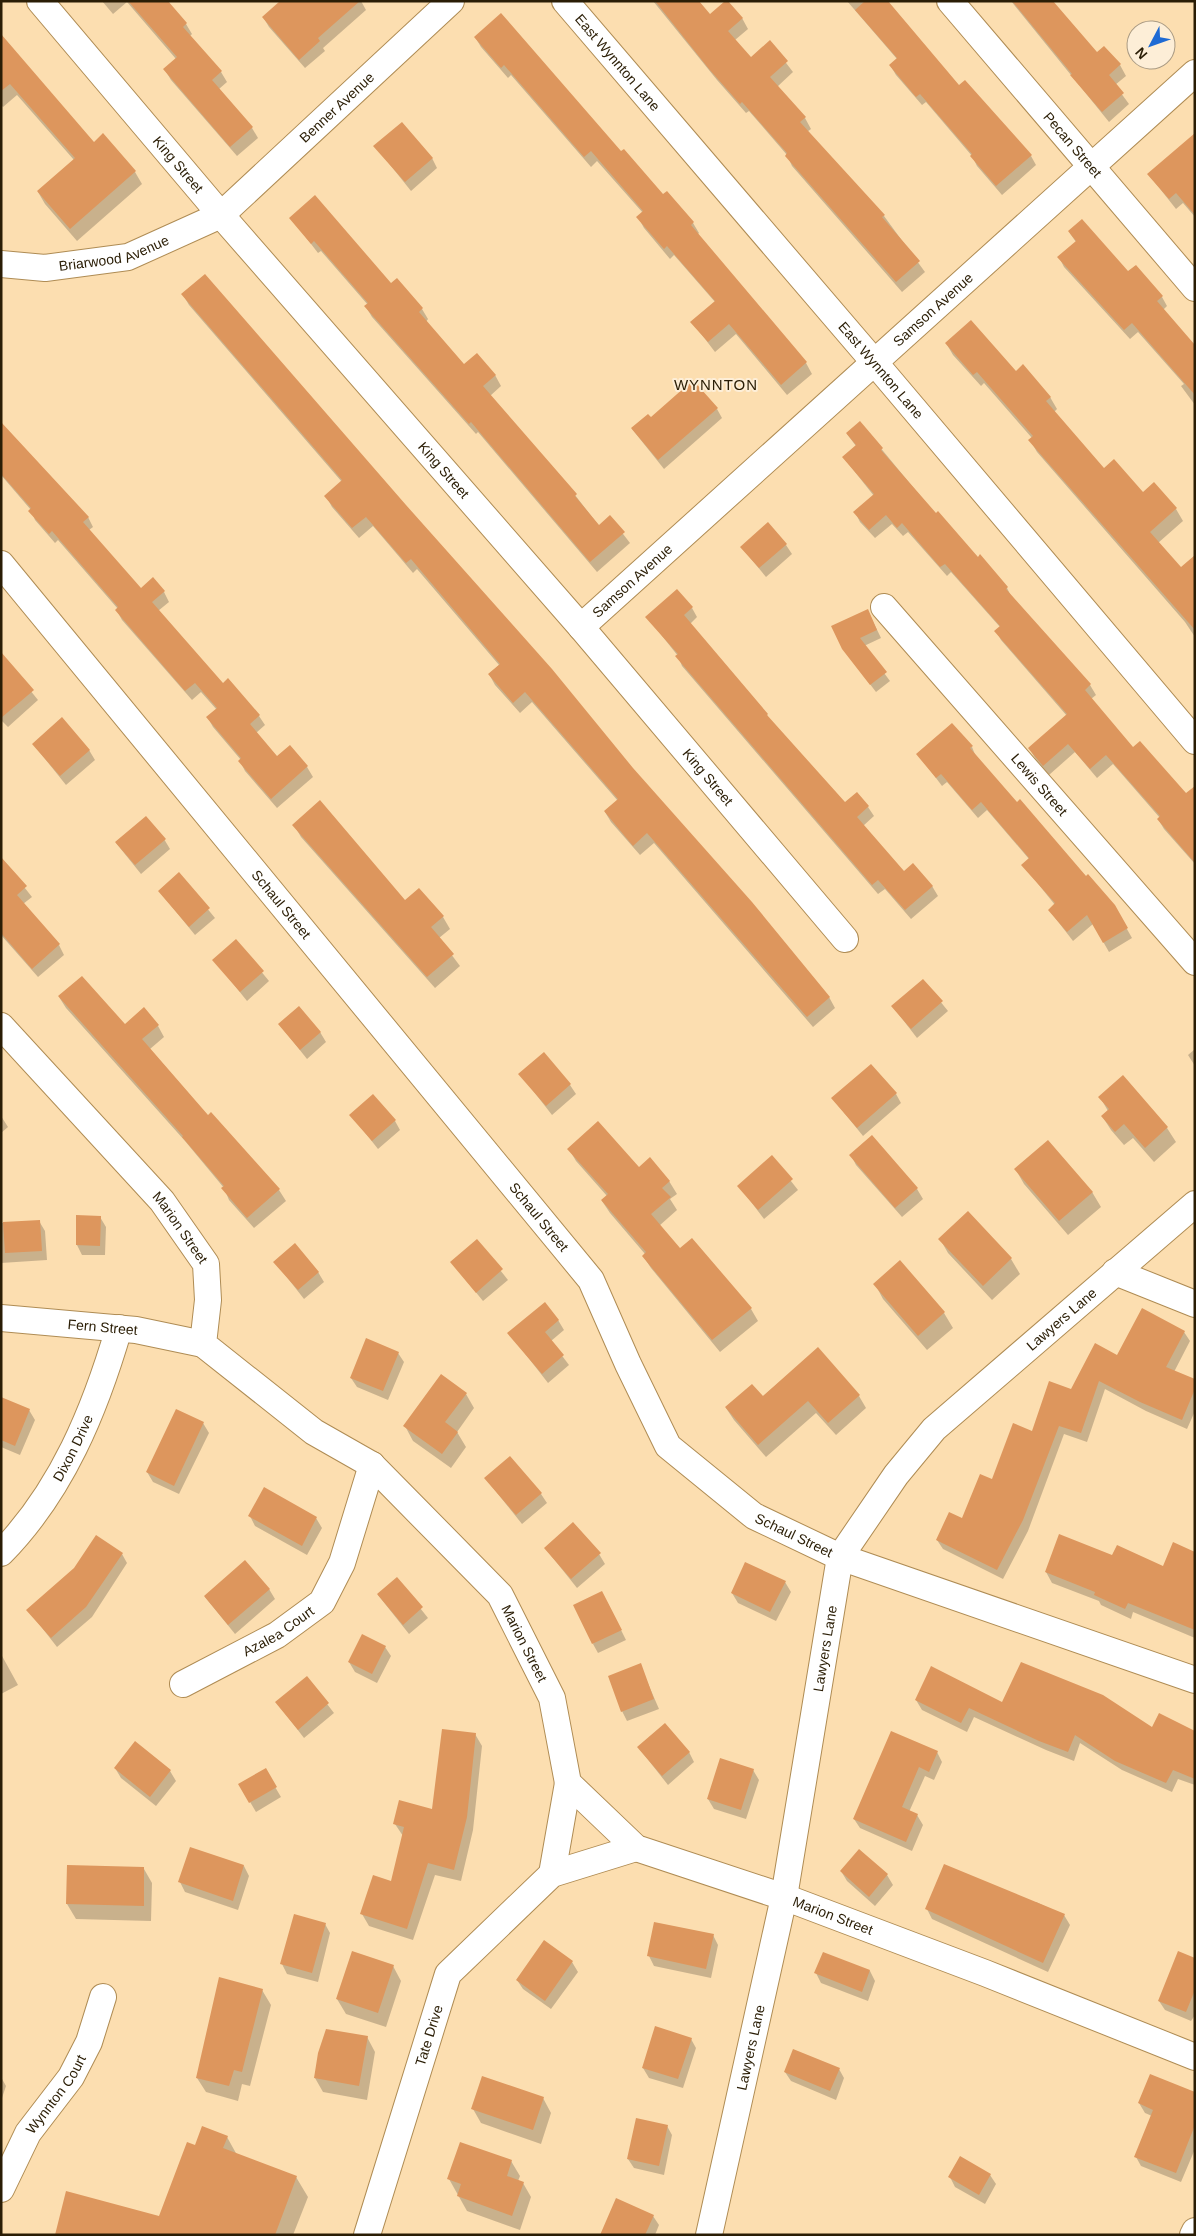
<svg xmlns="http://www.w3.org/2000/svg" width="1196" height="2236" font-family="Helvetica,sans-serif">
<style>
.shadow{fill:#0003}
.building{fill:#dd965d}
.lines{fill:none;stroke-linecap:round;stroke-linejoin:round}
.minor-casing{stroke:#af8c54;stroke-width:28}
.minor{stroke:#fff;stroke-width:26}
.labels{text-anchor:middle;stroke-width:4;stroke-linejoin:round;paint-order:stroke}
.street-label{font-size:14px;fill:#2a1d05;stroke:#fdeed7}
.neighbourhood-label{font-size:15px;letter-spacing:1px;fill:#2a1d05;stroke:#fdeed7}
</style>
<rect width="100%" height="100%" fill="#fcdeb0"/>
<!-- shadow -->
<path class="shadow" d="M102 1H165L186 24 192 34 190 36 221 72 227 82 219 89 252 128 258 138 237 156 171 80 165 70 176 59 127 2 113 14Z
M317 1H361L366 10 323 48 325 51 305 68 269 27 263 17Z
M653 1H697L718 25 742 18 748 29 735 40 751 59 770 42 793 72 777 87 805 118 811 129 807 132 884 216 925 272 902 292 792 166 787 155 749 111 746 113 717 80Z
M847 1H884L959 87 1031 156 1036 165 1002 195 977 166 972 156 926 102 922 105 896 75 890 65 897 59Z
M1011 1H1052L1097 53 1120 65 1126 76 1115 85 1129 104 1109 122Z
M1 36 94 143 103 135 135 172 142 184 77 241 45 204 38 192 74 160 17 95 3 107 1 105Z
M475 37 621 153 663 196 667 192 693 223 699 233 697 235 806 363 812 374 787 395 736 334 715 352 692 322 715 302 674 255 670 259 644 228 638 217 643 213 597 161 591 167 511 75 508 78 481 47Z
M1195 135V217L1183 203 1176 209 1149 175Z
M375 146 432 158 437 168 411 191Z
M291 218 391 284 422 309 428 319 426 322 464 365 495 375 501 386 490 396 575 495 599 526 610 517 630 543 597 572 478 432 476 434 372 317 366 307 368 305 321 251 318 253Z
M1069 232 1128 273 1135 266 1162 297 1167 306 1163 310 1195 346V405L1181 386 1184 384 1138 332 1130 339 1064 267 1059 257 1076 242Z
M183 295 632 769 829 997 835 1008 813 1027 654 843 640 855 611 822 605 812 618 801 532 702 520 713 495 685 489 674 499 665 417 569 413 573 373 526 359 538 332 507 326 496 342 482 189 305Z
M946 343 1016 372 1050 397 1057 409 1054 412 1104 470 1143 494 1154 484 1176 509 1183 521 1158 543 1181 569 1195 557V637L1185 622 1037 452 1030 440 1032 438 984 383 981 386 953 355Z
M717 409 722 418 664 469 632 429 650 419Z
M860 423 936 515 977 558 980 556 1007 588 1012 598 1090 685 1096 695 1091 699 1133 748 1195 801V864L1164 829 1158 819 1160 818 1113 764 1097 778 1075 752 1049 775 1035 758 1029 748 1067 716 1001 640 996 631 1000 627 951 572 947 576 908 532 903 536 892 524 875 538 860 522 855 512 874 496 843 457 856 446 847 434Z
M1 424 88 517 93 527 89 530 141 590 153 579 164 592 169 602 158 611 223 685 259 716 265 725 256 733 277 757 289 747 307 767 313 777 277 808 245 771 240 761 241 760 213 727 208 718 217 710 201 692 192 700 122 620 117 611 118 609 58 540 55 543 35 520 31 510 1 475Z
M786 545 792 554 766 577 741 547Z
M692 608 697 617 690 624 767 715 772 724 845 804 868 807 874 816 863 826 904 873 932 886 938 896 911 919 885 889 878 894 682 666 678 656 647 617Z
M868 611 881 638 864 646 890 681 876 692 843 649Z
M1 654 38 700 8 727 1 720Z
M33 744 89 750 95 760 66 785Z
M972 747 976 757 1017 804 1114 906 1132 938 1109 952 1093 924 1073 941 1049 910 1055 905 1023 865 1029 859 987 810 978 818 947 782 942 786 918 754Z
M294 825 405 901 443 917 450 929 439 938 460 966 435 988 301 837Z
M164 839 170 849 141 874 116 843Z
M2 859 32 897 23 904 59 945 64 955 38 977 1 935Z
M179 874 215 918 195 935 159 891Z
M236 941 269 981 247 1001 214 960Z
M923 980 948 1011 917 1038 893 1007Z
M59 997 124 1026H158L164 1037 150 1049 208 1116 211 1114 279 1190 286 1201 254 1228 229 1200 224 1188 185 1141 66 1008Z
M279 1024 320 1032 326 1042 307 1059Z
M1195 1049V1066L1188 1055Z
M520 1074 570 1085 576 1094 552 1115Z
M1123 1077 1167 1128 1176 1142 1154 1162 1133 1138 1124 1145 1111 1130 1102 1116 1108 1111 1100 1097Z
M896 1094 901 1103 863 1136 833 1099Z
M351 1115 395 1121 400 1130 378 1149Z
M1 1116 8 1127 1 1133Z
M872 1137 917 1189 923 1199 902 1217 856 1165 851 1155Z
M569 1149 639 1169 669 1181 677 1194 670 1199 677 1210 659 1226 680 1249 751 1309 758 1321 720 1352 651 1268 643 1256 645 1254 610 1213 602 1201 607 1196 576 1161Z
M772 1157 798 1190 764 1219 739 1186Z
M1016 1170 1092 1192 1101 1207 1068 1235 1024 1184Z
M968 1212 1011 1259 1020 1274 992 1300 948 1253 940 1239Z
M100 1217 106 1227 105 1255H82L77 1245Z
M39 1221 45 1231 47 1260 1 1263V1223Z
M477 1241 508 1280 483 1301 452 1263Z
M275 1262 318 1272 324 1282 304 1299Z
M900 1262 944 1313 953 1328 927 1350 883 1299 875 1284Z
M558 1320 564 1330 551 1341 569 1365 548 1383 509 1333Z
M1184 1332 1190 1341 1174 1372 1195 1380V1411L1187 1429 1146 1411 1105 1389 1087 1442 1064 1434 1028 1531 1003 1579 943 1549 937 1540 963 1520 1033 1432 1071 1390 1118 1356Z
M818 1349 859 1396 866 1408 836 1435 816 1413 766 1457 734 1420 726 1408 762 1397Z
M398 1353 404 1362 388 1400 357 1387 351 1378Z
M466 1394 474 1408 457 1432 466 1447 451 1468 413 1441 405 1426Z
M4 1399 29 1410 35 1420 20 1455 1 1447V1406Z
M203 1423 209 1433 179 1494 153 1482 147 1472Z
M485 1478 541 1494 547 1503 522 1524Z
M264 1489 316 1518 322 1528 307 1555 255 1526 250 1516Z
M545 1548 599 1554 605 1564 577 1588Z
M1195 1553V1638L1133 1612 1131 1619 1101 1605 1099 1601 1052 1583 1046 1572 1113 1556 1164 1567Z
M122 1554 127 1563 92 1617 57 1647 28 1610Z
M397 1579 428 1618 409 1634 378 1595Z
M785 1582 791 1592 776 1621 738 1603 732 1593Z
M269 1589 275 1599 235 1634 205 1597Z
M607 1602 626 1640 598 1653 593 1644Z
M385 1647 391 1656 377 1683 355 1672 349 1662Z
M1 1654 18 1685 1 1694Z
M640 1665 659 1709 627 1721 622 1711Z
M307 1678 334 1713 304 1738 277 1703Z
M916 1700 1002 1703 1195 1737V1785L1178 1779 1172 1792 1122 1770 1080 1743 1074 1761 1046 1750 974 1717 967 1732 922 1710Z
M475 1734 482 1746 473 1830 461 1881 435 1875 413 1940 369 1926 362 1914 392 1882 403 1836 395 1824 433 1810Z
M136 1743 170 1771 176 1781 156 1806 121 1778 115 1768Z
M638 1747 689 1752 694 1762 668 1785Z
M937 1752 942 1762 934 1780 925 1776 909 1812 917 1815 923 1825 912 1851 860 1828 854 1819Z
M265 1770 281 1797 256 1812 240 1785Z
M753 1770 759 1780 746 1819 714 1809 708 1799Z
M859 1851 887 1875 893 1885 875 1906 847 1881 841 1871Z
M244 1866 249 1876 238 1910 185 1892 180 1882Z
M144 1869 152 1883 151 1921 76 1919 67 1904Z
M1036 1902 1064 1915 1070 1925 1048 1972 932 1919 927 1909 1035 1904Z
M325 1924 330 1933 318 1982 287 1974 282 1964Z
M713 1935 718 1945 711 1978 654 1966 649 1956Z
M1195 1959V2015L1191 2021 1165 2010 1159 2001Z
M572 1962 578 1972 551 2009 523 1989 517 1980Z
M393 1966 401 1981 386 2027 346 2014 337 1999Z
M870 1971 875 1981 868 2001 821 1983 816 1973Z
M262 1990 271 2005 250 2086 242 2084 238 2101 206 2092 197 2078Z
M367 2037 375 2052 367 2100 323 2092 315 2078Z
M691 2039 696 2048 683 2088 649 2078 643 2068Z
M839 2069 844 2078 836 2100 791 2081 785 2072Z
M1 2077 6 2086 1 2101Z
M1195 2094V2149L1181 2182 1141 2166 1136 2157 1152 2116 1145 2113 1139 2103Z
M543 2098 551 2113 541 2144 481 2123 473 2109Z
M667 2126 672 2135 664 2175 634 2168 628 2159Z
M227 2137 237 2155 296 2177 308 2197 293 2235H56L160 2217 196 2147Z
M511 2161 520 2176 518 2181 523 2183 531 2197 520 2230 467 2211 449 2179Z
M990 2175 996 2184 985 2204 955 2187 950 2177Z
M653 2216 659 2225 655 2235H601Z"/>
<!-- building -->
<path class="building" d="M128 1H168L187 23 183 27 222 71 212 80 253 127 230 147 163 69 177 57Z
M280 1H360L318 38 320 41 299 60 262 17Z
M655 1H699L710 14 725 1H728L743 18 728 31 751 57 770 40 788 61 770 77 806 117 800 122 885 215 882 217 920 261 896 282 785 156 787 153 742 102 740 104 709 69Z
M865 1H888L959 85 965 80 1032 155 996 186 970 156 972 154 920 94 916 97 889 65 897 58 855 10Z
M1012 1H1053L1097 52 1104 46 1121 64 1109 75 1124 93 1102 112 1070 75 1072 74Z
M501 13 621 151 624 149 663 194 667 191 694 222 691 225 807 362 781 385 729 324 708 342 690 322 715 301 667 246 664 249 636 217 643 211 591 151 584 157 504 65 501 68 474 37Z
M1 34 94 142 103 133 136 171 70 229 37 191 75 158 10 84 1 91Z
M402 122 433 158 405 182 373 146Z
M1195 133V215L1176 193 1169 199 1147 174Z
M315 195 391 283 397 278 423 308 419 312 464 364 477 353 496 375 483 386 577 494 575 496 599 525 610 515 625 532 590 562 471 422 469 424 364 306 368 303 314 241 311 244 289 218Z
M1082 219 1128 271 1136 265 1163 296 1157 301 1195 345V395L1132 323 1124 330 1057 257 1076 241 1068 231Z
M205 274 406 505 552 669 633 768 752 902 830 997 807 1017 647 833 633 846 604 811 618 799 525 692 513 703 488 674 500 664 411 559 406 563 366 517 352 528 324 496 342 480 181 294Z
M971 320 1016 371 1023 364 1051 397 1046 401 1104 468 1114 459 1143 492 1154 482 1177 508 1150 532 1181 567 1195 555V630L1028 440 1033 436 977 372 973 375 945 343Z
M693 380 718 408 658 460 631 428 648 414 651 417Z
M860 421 883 448 881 450 936 513 938 511 978 557 980 554 1008 587 1006 589 1091 684 1085 690 1133 747 1140 741 1186 793 1195 786V863L1157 819 1160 816 1106 755 1090 769 1068 744 1043 766 1028 748 1067 714 994 631 1000 626 945 564 940 567 902 523 897 528 886 515 869 530 853 512 874 494 842 457 856 445 846 433Z
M1 422 89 517 83 522 141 588 153 577 165 591 152 602 223 683 228 678 260 715 250 724 277 756 290 745 308 766 271 799 238 761 241 758 206 717 217 708 195 683 185 691 115 610 118 607 52 531 49 534 28 511 31 508 1 474Z
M768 522 787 544 759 568 740 547Z
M677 589 693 607 684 615 768 714 767 715 845 802 857 792 869 806 857 817 904 871 913 863 933 886 905 910 878 880 872 885 675 656 678 654 645 617Z
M868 609 877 630 860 638 887 672 870 685 842 649 831 626Z
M1 652 34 690 1 718Z
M62 717 90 750 60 776 32 744Z
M952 723 973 746 970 748 1017 802 1020 799 1086 876 1088 874 1115 905 1128 928 1103 943 1087 915 1067 932 1048 910 1055 903 1021 865 1029 858 981 802 972 810 941 774 936 778 916 754Z
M320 800 405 900 419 888 444 916 431 927 454 954 427 977 292 825Z
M146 816 166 839 135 865 115 842Z
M1 857 27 886 17 895 60 944 32 969 1 933Z
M179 872 210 908 189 927 158 891Z
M236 939 264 971 240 992 212 960Z
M82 976 125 1024 144 1007 159 1025 142 1039 208 1115 211 1112 280 1189 247 1218 221 1188 224 1186 182 1137 183 1136 58 996Z
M923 979 943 1001 911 1029 891 1006Z
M299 1006 321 1032 300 1050 278 1024Z
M544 1052 571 1084 546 1106 518 1074Z
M871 1064 897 1093 857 1128 831 1098Z
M1123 1075 1168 1127 1145 1148 1124 1124 1115 1132 1101 1116 1109 1109 1098 1097Z
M373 1094 396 1120 372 1141 349 1115Z
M598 1121 639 1167 650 1157 670 1181 662 1188 671 1197 651 1214 680 1248 692 1238 752 1308 712 1340 642 1256 646 1252 601 1200 608 1194 567 1149Z
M872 1135 918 1188 895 1208 849 1155Z
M1048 1140 1093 1192 1059 1221 1014 1169Z
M772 1155 793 1179 758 1210 737 1186Z
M968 1211 1012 1258 983 1286 938 1239Z
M76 1215 101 1216 100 1246 76 1245Z
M40 1220 42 1251 5 1253 3 1222Z
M477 1239 503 1269 476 1293 450 1262Z
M295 1243 319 1272 298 1290 273 1262Z
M900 1260 945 1312 918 1336 873 1284Z
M545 1302 559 1320 545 1332 564 1355 542 1374 507 1333Z
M1142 1308 1185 1331 1166 1367 1195 1379V1389L1182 1420 1140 1402 1099 1381 1081 1433 1059 1426 1023 1520 997 1570 936 1540 949 1512 962 1518 980 1474 992 1479 1013 1423 1032 1431 1049 1381 1071 1389 1095 1343 1117 1355Z
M366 1338 399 1352 383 1391 350 1378Z
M818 1347 860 1395 828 1423 808 1401 758 1445 725 1407 752 1384 763 1396Z
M441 1374 467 1393 445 1422 458 1432 442 1454 403 1426Z
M1 1397 30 1409 15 1446 1 1440Z
M176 1409 204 1422 174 1486 146 1472Z
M510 1456 542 1493 516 1515 484 1478Z
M264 1487 317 1517 302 1546 248 1516Z
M573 1522 601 1553 571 1579 544 1548Z
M1059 1534 1112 1555 1117 1545 1163 1566 1173 1542 1195 1552V1630L1128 1603 1125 1609 1094 1595 1095 1592 1045 1572Z
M96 1535 123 1553 86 1607 51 1638 26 1610 74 1568Z
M245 1560 270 1589 228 1625 204 1596Z
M745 1562 786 1581 770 1612 731 1593Z
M397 1577 423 1607 403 1625 377 1594Z
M602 1591 622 1630 592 1644 573 1605Z
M362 1634 386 1646 372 1674 348 1662Z
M1021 1662 1103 1695 1152 1727 1159 1713 1195 1731V1779L1173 1770 1166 1783 1115 1761 1075 1735 1068 1752 1039 1741 969 1708 961 1723 915 1700 931 1666 1002 1702Z
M641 1663 654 1699 621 1712 608 1676Z
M307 1676 329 1703 298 1730 275 1702Z
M665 1723 690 1752 662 1776 637 1747Z
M442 1729 476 1733 467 1817 454 1870 428 1863 407 1929 360 1914 373 1875 391 1881 404 1827 393 1824 399 1800 432 1809Z
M891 1731 938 1751 929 1772 919 1767 902 1807 918 1814 906 1842 853 1819Z
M135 1741 171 1770 150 1797 114 1768Z
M720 1758 754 1769 741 1810 707 1799Z
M266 1768 277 1787 249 1803 238 1784Z
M190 1847 244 1865 233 1901 178 1882Z
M859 1849 888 1874 869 1897 840 1871Z
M944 1864 1065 1914 1043 1963 925 1909Z
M67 1865 144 1867V1906L66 1904Z
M294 1914 326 1923 312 1973 280 1964Z
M654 1922 714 1934 706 1969 647 1956Z
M544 1940 573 1961 545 2001 516 1980Z
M352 1951 394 1965 378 2013 336 1999Z
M1178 1951 1195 1958V1990L1186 2012 1158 2001Z
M823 1952 870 1970 862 1992 814 1973Z
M219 1977 263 1989 242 2072 234 2070 229 2086 196 2078Z
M655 2026 692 2038 678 2079 642 2068Z
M326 2029 368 2036 359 2086 314 2078 318 2053Z
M793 2049 840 2068 830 2091 784 2072Z
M1150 2074 1195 2092V2125L1176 2173 1134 2157 1153 2110 1138 2103Z
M482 2076 544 2097 533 2130 471 2109Z
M636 2118 668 2125 659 2166 627 2159Z
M202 2126 228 2136 223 2148 297 2176 275 2235H55L66 2191 159 2216 187 2142 195 2145Z
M460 2142 512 2160 507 2176 524 2182 512 2216 457 2196 461 2184 447 2179Z
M960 2156 991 2174 979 2195 948 2177Z
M616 2198 654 2215 645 2235H600Z"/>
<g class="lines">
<defs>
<g id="minor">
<path id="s1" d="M40 1 221 215 581 627 845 939"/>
<path id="s2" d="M565 1 875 363 1195 741"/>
<path id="s3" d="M950 1 1195 288"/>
<path id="s4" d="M1 264 45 268 128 257 221 215 451 1"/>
<path id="s5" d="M1 564 591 1280 628 1364 668 1446 754 1516 840 1557 1195 1680"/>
<path id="s6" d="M884 607 1195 962"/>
<path id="s7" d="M581 627 1195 73"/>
<path id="s8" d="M1 1026 162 1201 206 1264 208 1300 203 1344 314 1432 372 1465 500 1595 552 1698 568 1783 636 1848 784 1897 985 1973 1195 2057"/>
<path d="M1115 1272 1195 1304"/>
<path id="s9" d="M1 1318 136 1330 203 1344"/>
<path id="s10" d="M1 1553C62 1491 95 1410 119 1328"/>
<path id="s11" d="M183 1684 277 1635 322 1602 342 1563 372 1465"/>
<path d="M552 1874 568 1783"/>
<path id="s12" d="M1 2189 28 2133 71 2077 89 2042 103 1997"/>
<path id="s13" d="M367 2235 448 1974 552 1874 636 1848"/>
<path id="s14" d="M709 2235 784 1897 840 1557 896 1475 934 1429 1195 1204"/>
<path d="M1193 2235 1195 2231"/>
</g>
</defs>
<!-- minor casing -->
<use href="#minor" class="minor-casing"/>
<!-- minor -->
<use href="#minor" class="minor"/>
</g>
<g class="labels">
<!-- street labels -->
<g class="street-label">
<text dy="5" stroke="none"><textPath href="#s2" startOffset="81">East Wynnton Lane</textPath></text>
<text dy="5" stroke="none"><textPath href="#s4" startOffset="388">Benner Avenue</textPath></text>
<text dy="5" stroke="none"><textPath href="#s3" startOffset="189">Pecan Street</textPath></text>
<text dy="5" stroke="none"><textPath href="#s1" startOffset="214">King Street</textPath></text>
<text dy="5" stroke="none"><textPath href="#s4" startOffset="115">Briarwood Avenue</textPath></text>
<text dy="5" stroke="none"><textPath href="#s7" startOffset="474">Samson Avenue</textPath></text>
<text dy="5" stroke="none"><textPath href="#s2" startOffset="486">East Wynnton Lane</textPath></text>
<text dy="5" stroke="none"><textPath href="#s1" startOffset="619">King Street</textPath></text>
<text dy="5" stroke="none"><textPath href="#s7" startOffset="69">Samson Avenue</textPath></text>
<text dy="5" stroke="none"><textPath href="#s1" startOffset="1024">King Street</textPath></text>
<text dy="5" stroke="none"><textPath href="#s6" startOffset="236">Lewis Street</textPath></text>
<text dy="5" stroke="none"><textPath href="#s5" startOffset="441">Schaul Street</textPath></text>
<text dy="5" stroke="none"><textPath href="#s5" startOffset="846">Schaul Street</textPath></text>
<text dy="5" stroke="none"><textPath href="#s8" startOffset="270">Marion Street</textPath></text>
<text dy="5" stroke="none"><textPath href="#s14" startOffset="1018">Lawyers Lane</textPath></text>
<text dy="5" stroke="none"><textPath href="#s9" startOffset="102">Fern Street</textPath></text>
<text dy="5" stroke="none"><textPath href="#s10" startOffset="128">Dixon Drive</textPath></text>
<text dy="5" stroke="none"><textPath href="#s5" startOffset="1266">Schaul Street</textPath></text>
<text dy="5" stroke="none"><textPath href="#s11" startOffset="109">Azalea Court</textPath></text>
<text dy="5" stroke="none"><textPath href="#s8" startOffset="840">Marion Street</textPath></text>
<text dy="5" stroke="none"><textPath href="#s14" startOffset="598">Lawyers Lane</textPath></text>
<text dy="5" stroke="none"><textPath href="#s8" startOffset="1290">Marion Street</textPath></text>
<text dy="5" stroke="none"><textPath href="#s13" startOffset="209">Tate Drive</textPath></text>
<text dy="5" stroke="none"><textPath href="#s14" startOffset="192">Lawyers Lane</textPath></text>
<text dy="5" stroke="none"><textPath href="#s12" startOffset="110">Wynnton Court</textPath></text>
</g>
<!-- neighbourhood labels -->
<g class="neighbourhood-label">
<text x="716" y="390">WYNNTON</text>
</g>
</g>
<!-- border -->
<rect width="1196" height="2236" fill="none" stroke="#2a1d05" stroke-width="5"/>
<!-- north arrow -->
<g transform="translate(1151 45) rotate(229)"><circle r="24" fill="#fdeed7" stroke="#a99a83"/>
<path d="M0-4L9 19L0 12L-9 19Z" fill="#1e6ad4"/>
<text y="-8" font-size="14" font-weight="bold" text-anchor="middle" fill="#2a1d05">N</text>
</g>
</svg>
